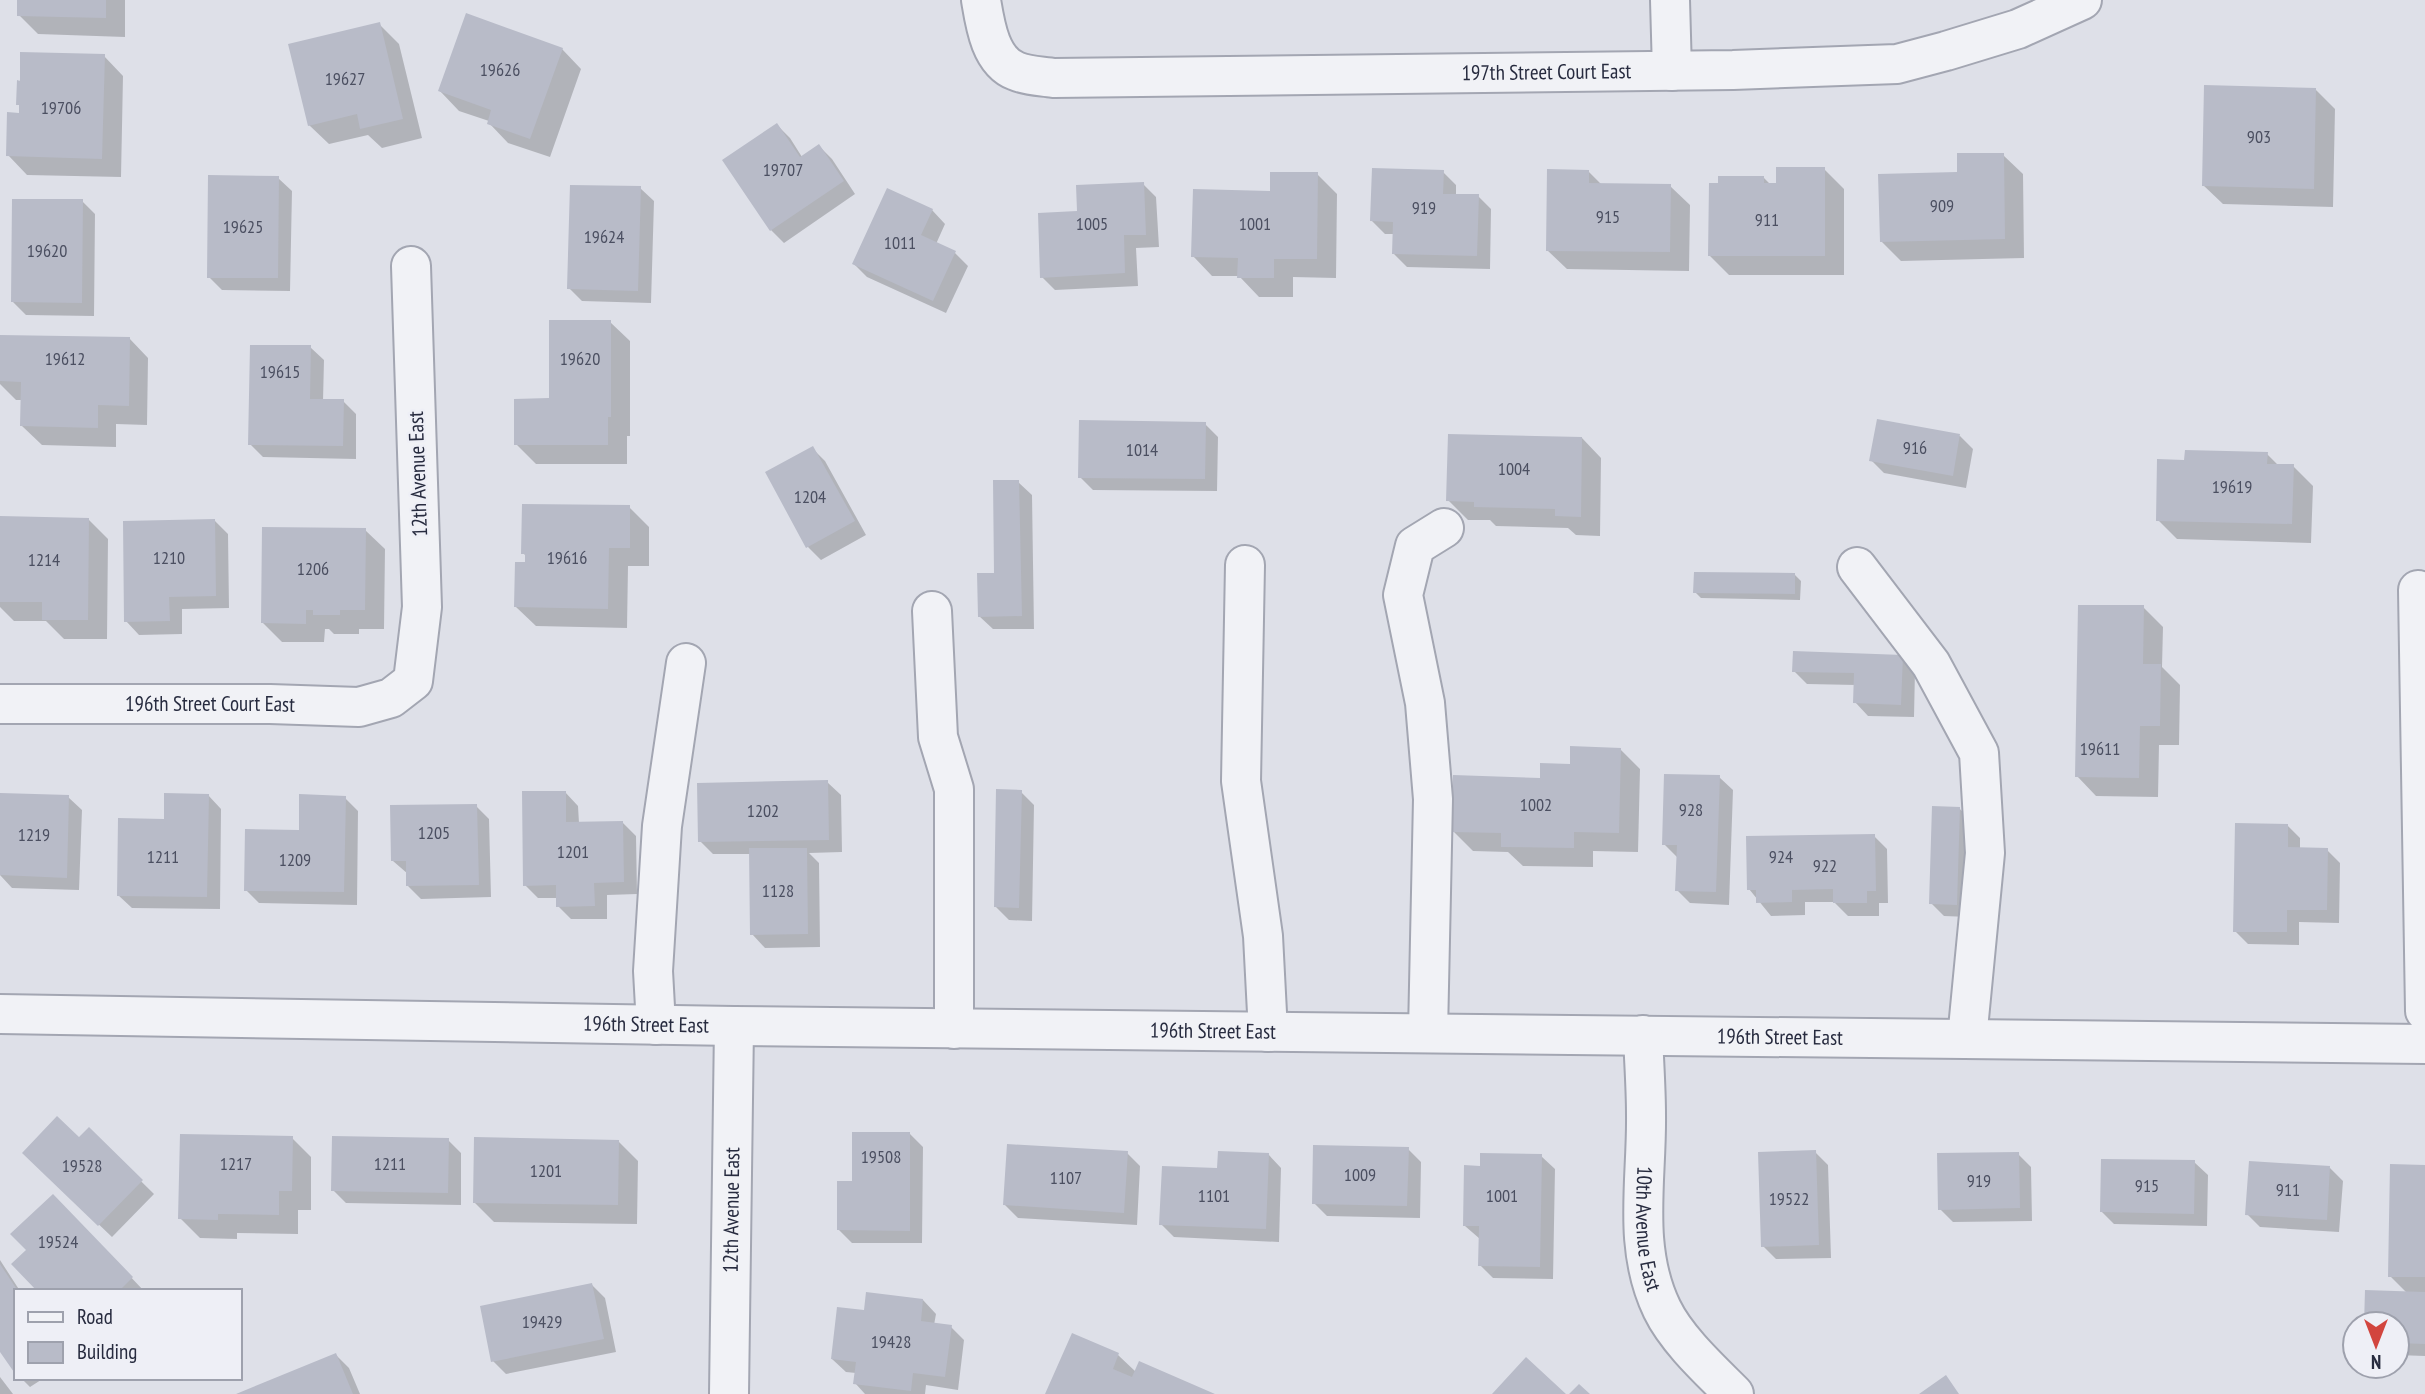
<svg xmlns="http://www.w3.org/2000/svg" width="2425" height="1394" font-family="'PT Sans Narrow',sans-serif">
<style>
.shadow{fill:#0003}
.building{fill:#b8bbc8}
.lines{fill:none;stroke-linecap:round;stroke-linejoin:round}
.minor-casing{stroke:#a3a6b2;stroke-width:42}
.minor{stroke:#f1f2f6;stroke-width:38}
.labels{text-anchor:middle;stroke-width:5;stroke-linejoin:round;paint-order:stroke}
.number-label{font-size:18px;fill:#4b4f61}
.street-label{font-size:21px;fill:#272b3f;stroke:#eeeff6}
</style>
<rect width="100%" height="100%" fill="#dee0e8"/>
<!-- shadow -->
<path class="shadow" d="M19 0H125V37L38 34 19 15Z
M379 24 399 44 422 138 382 148 368 135 329 144 309 125Z
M562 49 581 69 550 157 508 143 489 123V121L459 111 440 91Z
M22 54 104 56 123 76 121 177 27 175 8 155 20 114 21 107 18 104Z
M2316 90 2335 109 2333 207 2223 204 2203 185Z
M777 125 790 138 802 157 819 146 832 159 855 194 784 243 771 230Z
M2003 155 2023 174 2024 258 1901 261 1881 241 1959 173Z
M1824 169 1844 189V275H1729L1710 256 1764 178 1770 184H1778Z
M1588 171 1602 185 1670 186 1690 205 1689 271 1567 269 1547 250Z
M1443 172 1456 185V196H1478L1491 209 1490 269 1407 267 1394 254V234H1385L1372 221Z
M1317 174 1337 194 1336 278 1293 277V297H1259L1239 276H1212L1193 256 1272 193Z
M278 178 292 191 290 291 222 290 209 277Z
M1143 184 1156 197 1159 247 1136 248 1138 286 1055 290 1042 277 1079 213Z
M640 188 654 201 651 303 582 301 569 288Z
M82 201 95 214 94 316 26 315 13 302Z
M932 210 945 224 936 244 955 253 968 266 946 313 867 277 854 264Z
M610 322 630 341V436H627V464H536L516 444Z
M0 336 129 338 148 358 147 425 116 424V447L42 445 22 426V400H16L0 384Z
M310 347 324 360 323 401H343L356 414V459L263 457 250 444Z
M1205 424 1218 437 1217 491 1093 490 1080 477Z
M1960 436 1973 449 1966 488 1884 473 1871 460Z
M1582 438 1601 458 1600 536 1576 535 1568 528 1496 526 1490 520H1468L1448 500Z
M812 448 825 461 866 535 821 560 808 547Z
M2267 454 2279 466H2293L2313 486 2311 543 2177 539 2158 520 2186 462Z
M1018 482 1032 495 1034 629H993L979 616 996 575Z
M629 507 649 527V566H628L627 628 536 626 516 607 527 564V557L523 553Z
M0 518 88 519 108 539 107 639H64L46 621H14L0 607Z
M215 521 228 534 229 608 182 609V634L139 635 126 621Z
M365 530 385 549 384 629H359V634H334L329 629H325L324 642H282L262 622Z
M1795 575 1801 581 1800 600 1701 598 1695 592Z
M2143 607 2163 627 2162 667 2180 685 2179 745H2159L2158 797 2096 796 2077 776Z
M1902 657 1915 670 1914 717 1868 716 1855 702 1856 685 1807 684 1794 671Z
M1620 749 1640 769 1638 852 1593 851V867L1523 866 1508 852 1473 851 1454 832 1541 779 1571 765Z
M1719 777 1733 790 1729 905 1690 903 1677 890 1678 858 1664 844Z
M827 782 841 795 842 852 809 853 819 863 820 947 765 948 752 934 751 854H713L700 841Z
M565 792 578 806 579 823 622 822 636 836 637 894 607 895V919H571L558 906V898H538L525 885Z
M1021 792 1034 805 1032 921 1009 920 996 907Z
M0 795 68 797 82 810 79 890 12 888 0 875Z
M208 795 221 809 220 909 132 908 118 895 166 821Z
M345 798 358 811 357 905 259 903 246 890Z
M476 806 489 819 491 897 421 899 408 886V874L393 861Z
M1959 808 1972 822 1969 917 1944 916 1931 903Z
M2287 825 2300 838V849L2327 850 2340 863 2339 923 2299 922V945L2248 944 2235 931Z
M1874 836 1887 849 1888 903H1879V916H1848L1834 902H1805V915L1771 916 1749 889Z
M89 1130 154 1194 112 1237 24 1153 79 1140Z
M910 1134 923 1147 922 1243H852L838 1229Z
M292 1138 311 1157V1210H298V1234L237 1233V1239L200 1238 180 1218Z
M448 1140 461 1153V1205L346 1203 333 1190Z
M618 1141 638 1161 637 1224 494 1222 474 1202Z
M1408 1149 1421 1162 1420 1218 1327 1216 1314 1203Z
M1815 1152 1828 1165 1831 1258 1776 1259 1763 1246Z
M1127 1153 1140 1166 1137 1225 1018 1218 1005 1205Z
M1268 1154 1281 1168 1279 1242 1174 1237 1161 1224 1219 1170Z
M2018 1154 2031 1167 2032 1221 1953 1222 1940 1209Z
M1541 1156 1555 1169 1553 1279 1493 1278 1480 1265V1239L1465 1226 1481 1168Z
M2194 1162 2208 1175 2207 1226 2114 1224 2101 1211Z
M2425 1167V1356L2397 1355V1324H2366L2407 1293 2390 1276Z
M2330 1168 2343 1181 2339 1232 2260 1227 2247 1214Z
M72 1215 144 1291H40Z
M0 1260 20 1291H16L0 1349Z
M592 1285 605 1298 616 1352 506 1374 493 1361Z
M923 1300 936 1314 934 1325 951 1327 964 1340 958 1390 926 1385 925 1394H865L855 1383 856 1373 846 1372 832 1359 866 1312Z
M336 1355 349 1368 360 1394H241Z
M1118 1355 1136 1372 1210 1394H1047Z
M0 1377 13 1394H0Z
M21 1378H44L30 1387Z"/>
<!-- building -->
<path class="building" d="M17 0H106V18L17 16Z
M466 13 563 48 530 139 487 124 491 110 438 91Z
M380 22 403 119 360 129 357 114 308 126 288 44Z
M20 52 105 54 102 159 6 156 7 112 19 113V105H16L17 80 20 81Z
M2204 85 2316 88 2314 189 2202 186Z
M777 123 800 157 819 144 844 181 770 231 722 160Z
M1957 153H2004L2005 239 1880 242 1878 174 1957 172Z
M1776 167H1825V256H1708L1709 183H1718V176H1764V183H1776Z
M1372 168 1444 170 1443 194H1479L1477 256 1392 254 1393 222 1370 221Z
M1547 169 1589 170V183L1671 184 1670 252 1546 251Z
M1270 172H1318L1317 259H1274V278H1237L1238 258 1191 257 1193 189 1270 191Z
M208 175 279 176 278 278H207Z
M1144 182 1146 235H1124L1125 273 1040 278 1038 213 1077 211 1076 185Z
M570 185 641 186 638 291 567 289Z
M887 188 933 209 921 235 956 251 933 301 852 264Z
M12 199H83L82 303 11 302Z
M549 320H611V417H608V445H514V399L549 398Z
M0 335 130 337 129 406 98 405V428L20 426 21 382 0 381Z
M250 345H311L310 399H344L343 446 248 445Z
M1877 419 1960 434 1953 476 1869 461Z
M1079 420 1206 422 1205 479 1078 478Z
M1448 434 1582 437 1581 517 1555 516V509L1474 507V502L1446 501Z
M813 446 855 521 806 548 765 472Z
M2185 450 2268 452 2267 464H2294L2292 524 2156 521 2157 459 2184 460Z
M993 480H1019L1022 616 978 617 977 573H994Z
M522 504 630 505V548H609L608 609 514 607 515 562H525V554H521Z
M0 516 89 518 88 620H42V602H0Z
M215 519 216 596 169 597 170 621 124 622 123 521Z
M262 527 366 528 365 610H340V615H313V610H306V624L261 623Z
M1694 572 1795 573V594L1693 593Z
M2078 605H2144L2143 664H2161L2160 726H2140L2139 778 2075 777Z
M1793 651 1903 655 1901 705 1853 703 1854 673 1792 672Z
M1570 746 1621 748 1619 833 1574 832V848L1501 847V833L1452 832 1453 775 1540 778V763L1570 764Z
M1664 774 1720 775 1716 892 1675 891 1677 845H1662Z
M828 780 829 840 698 842 697 783Z
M996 789 1022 790 1019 908 994 907Z
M522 791H566V822L623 821 624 882 594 883 595 906 556 907V885L523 886Z
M0 793 69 795 67 878 0 875Z
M164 793 209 794 207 897 117 896 118 818 164 819Z
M299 794 346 796 344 892 244 891 245 829 299 830Z
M477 804 479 885 406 886V861H391L390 805Z
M1932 806 1960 807 1957 905 1929 904Z
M2235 823 2288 824V847L2328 848 2327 910H2287V932H2233Z
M1875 834 1876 891H1867V903H1833V889L1792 890V902L1756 903V890H1747L1746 836Z
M749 848H807L808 934 750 935Z
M57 1116 79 1137 89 1127 143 1180 98 1226 22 1153Z
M852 1132H910V1231L837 1230V1181H852Z
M180 1134 293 1136 292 1191H279V1215L218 1214V1220L178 1219Z
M332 1136 449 1138 448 1193 331 1191Z
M474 1137 619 1140 618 1205 473 1203Z
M1007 1144 1128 1151 1124 1213 1003 1205Z
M1313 1145 1409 1147 1407 1206 1312 1204Z
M1816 1150 1819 1245 1761 1247 1758 1152Z
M1218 1151 1269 1153 1266 1229 1159 1225 1162 1166 1217 1168Z
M2019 1152 2020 1208 1938 1210 1937 1153Z
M1480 1153 1542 1154 1540 1267 1478 1266 1479 1226H1463L1464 1165 1480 1166Z
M2101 1159 2195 1160 2194 1214 2100 1212Z
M2249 1161 2330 1166 2327 1220 2245 1215Z
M2390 1164 2425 1165V1277H2388Z
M53 1194 133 1277 119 1291H37L11 1264 26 1250 10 1234Z
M0 1264 18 1291H16V1375L0 1352Z
M592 1283 604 1339 491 1362 480 1306Z
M2365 1290 2425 1292V1344L2397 1343V1324H2364Z
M866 1292 923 1299 921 1321 952 1325 945 1377 913 1373 911 1391 853 1384 856 1362 831 1359 837 1307 864 1310Z
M1072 1333 1119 1353 1113 1369 1132 1377 1139 1361 1215 1394H1045Z
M336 1353 353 1394H236Z
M1526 1357 1566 1394H1492Z
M1946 1375 1959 1394H1919Z
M1579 1384 1590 1394H1569Z"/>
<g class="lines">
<defs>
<g id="minor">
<path id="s1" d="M981 0C985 24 990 61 1016 71 1027 76 1042 76 1054 78L1733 70 1897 64 1946 51 2018 29 2082 0"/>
<path d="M1670 0 1672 71"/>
<path d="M1245 565 1241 781 1263 936 1268 1032"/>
<path d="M1857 567 1931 664 1979 753 1985 853 1967 1039"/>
<path d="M2418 590 2425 1011"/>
<path d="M932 611 938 737 954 789V1029"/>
<path id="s2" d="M0 704H270L359 707 391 698 413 681 422 607 411 266"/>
<path id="s3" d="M0 1014 734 1026 2425 1044"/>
<path d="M656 1025 653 971 662 826 686 663"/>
<path d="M1428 1033 1433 799 1425 703 1403 595 1415 546 1444 528"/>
<path id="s4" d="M1643 1035C1644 1062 1646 1088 1646 1115 1647 1180 1632 1247 1662 1309 1677 1340 1710 1370 1734 1394"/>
<path id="s5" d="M729 1394 734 1026"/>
</g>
</defs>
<!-- minor casing -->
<use href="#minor" class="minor-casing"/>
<!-- minor -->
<use href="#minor" class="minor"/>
</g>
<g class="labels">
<!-- number labels -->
<g class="number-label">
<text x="500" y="76">19626</text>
<text x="345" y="85">19627</text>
<text x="61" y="114">19706</text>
<text x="2259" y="143">903</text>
<text x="783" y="176">19707</text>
<text x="1942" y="212">909</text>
<text x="1424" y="214">919</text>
<text x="1608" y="223">915</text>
<text x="1767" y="226">911</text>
<text x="1092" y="230">1005</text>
<text x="1255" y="230">1001</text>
<text x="243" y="233">19625</text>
<text x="604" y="243">19624</text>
<text x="900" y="249">1011</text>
<text x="47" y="257">19620</text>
<text x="65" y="365">19612</text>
<text x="580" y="365">19620</text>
<text x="280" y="378">19615</text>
<text x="1915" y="454">916</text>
<text x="1142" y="456">1014</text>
<text x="1514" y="475">1004</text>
<text x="2232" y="493">19619</text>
<text x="810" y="503">1204</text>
<text x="169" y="564">1210</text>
<text x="567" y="564">19616</text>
<text x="44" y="566">1214</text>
<text x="313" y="575">1206</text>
<text x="2100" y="755">19611</text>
<text x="1536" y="811">1002</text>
<text x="1691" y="816">928</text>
<text x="763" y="817">1202</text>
<text x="434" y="839">1205</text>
<text x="34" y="841">1219</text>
<text x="573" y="858">1201</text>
<text x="163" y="863">1211</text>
<text x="1781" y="863">924</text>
<text x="295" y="866">1209</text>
<text x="1825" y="872">922</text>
<text x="778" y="897">1128</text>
<text x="881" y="1163">19508</text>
<text x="236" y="1170">1217</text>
<text x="390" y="1170">1211</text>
<text x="82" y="1172">19528</text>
<text x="546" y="1177">1201</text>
<text x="1360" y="1181">1009</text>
<text x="1066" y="1184">1107</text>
<text x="1979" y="1187">919</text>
<text x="2147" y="1192">915</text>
<text x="2288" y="1196">911</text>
<text x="1214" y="1202">1101</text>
<text x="1502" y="1202">1001</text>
<text x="1789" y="1205">19522</text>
<text x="58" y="1248">19524</text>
<text x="542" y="1328">19429</text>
<text x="891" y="1348">19428</text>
</g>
<!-- street labels -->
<g class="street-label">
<text dy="7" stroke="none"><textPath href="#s1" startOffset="614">197th Street Court East</textPath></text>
<text transform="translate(418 474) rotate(-92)" y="7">12th Avenue East</text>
<text dy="7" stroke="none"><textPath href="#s2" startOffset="210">196th Street Court East</textPath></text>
<text dy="7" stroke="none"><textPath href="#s3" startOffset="646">196th Street East</textPath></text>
<text dy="7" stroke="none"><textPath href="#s3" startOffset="1213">196th Street East</textPath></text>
<text dy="7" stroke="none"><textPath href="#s3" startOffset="1780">196th Street East</textPath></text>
<text dy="7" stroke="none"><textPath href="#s5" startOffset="184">12th Avenue East</textPath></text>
<text dy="7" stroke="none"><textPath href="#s4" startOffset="194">10th Avenue East</textPath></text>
</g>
</g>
<!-- legend -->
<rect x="14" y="1289" width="228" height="91" fill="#eeeff6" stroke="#9ea1ad" stroke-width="2"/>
<rect x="28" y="1312" width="35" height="10" fill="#f1f2f6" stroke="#9ea1ad" stroke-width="2"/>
<text x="77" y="1324" font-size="21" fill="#272b3f">Road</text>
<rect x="28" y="1342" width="35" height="21" fill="#b8bbc8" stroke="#9ea1ad" stroke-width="2"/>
<text x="77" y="1359" font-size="21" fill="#272b3f">Building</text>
<!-- north arrow -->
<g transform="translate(2376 1345) rotate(180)"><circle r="33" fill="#eeeff6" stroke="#9ea1ad" stroke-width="2"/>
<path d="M0-5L12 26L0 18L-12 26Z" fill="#d2453e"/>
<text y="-10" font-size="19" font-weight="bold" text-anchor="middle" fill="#272b3f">N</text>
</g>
</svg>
